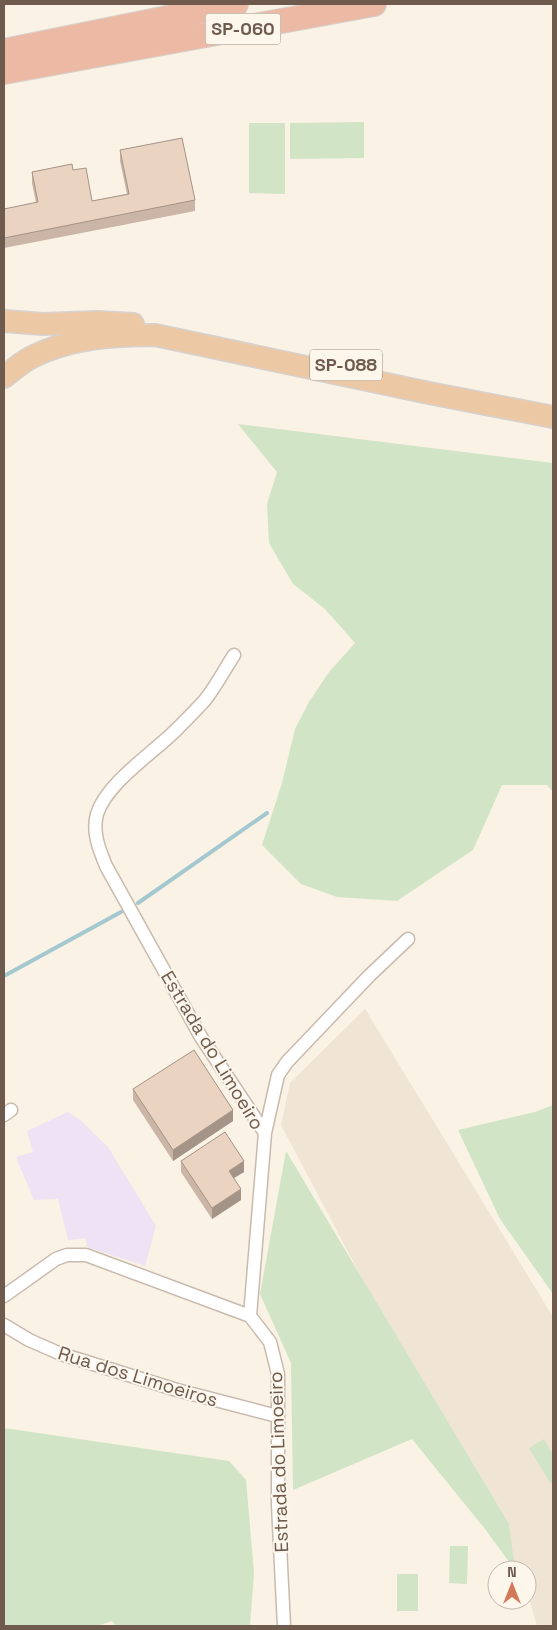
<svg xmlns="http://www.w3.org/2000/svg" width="557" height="1630" font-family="'Space Grotesk',sans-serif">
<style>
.residential{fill:#f0e4d5}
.education{fill:#efe2f5}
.green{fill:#d1e5c6}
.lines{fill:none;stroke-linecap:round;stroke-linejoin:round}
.stream{stroke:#a4c8d0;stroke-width:4}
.minor-casing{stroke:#c9baad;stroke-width:15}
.trunk-casing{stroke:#d7d1cd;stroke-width:24}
.motorway-casing{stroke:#d7d1cd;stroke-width:26}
.minor{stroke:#fff;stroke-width:12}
.trunk{stroke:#edc8a5;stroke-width:21}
.motorway{stroke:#ebb9a4;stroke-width:24}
.wall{fill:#cab5a6}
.shaded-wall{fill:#a49487}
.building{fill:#ebd3c1;stroke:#a49487}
.labels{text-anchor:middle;stroke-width:4;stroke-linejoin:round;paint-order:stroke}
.shield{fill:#fcf6eb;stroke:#998a7d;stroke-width:1}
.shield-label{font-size:18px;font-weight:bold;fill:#6f5b4e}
.street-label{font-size:19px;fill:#6f5b4e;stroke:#fcf6eb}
</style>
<rect width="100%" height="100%" fill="#f9f2e5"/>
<!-- residential -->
<path class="residential" d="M365 1009 553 1317V1626H537L527 1591V1570H516L281 1125 290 1083Z"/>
<!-- education -->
<path class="education" d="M68 1112 80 1120 108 1147 156 1226 145 1266 87 1247 86 1238 68 1240 58 1199 34 1200 16 1157 33 1152 27 1131Z"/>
<!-- green -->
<path class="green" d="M364 122V158L290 159V123Z
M249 123H285V194L249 193Z
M238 424 553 463V792L547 785H502L473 850 397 901 337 897 301 884 262 845 282 783 295 729 309 702 329 672 355 643 325 609 293 584 269 543 267 504 277 472Z
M553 1105V1294L500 1219 458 1130 535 1112Z
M286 1151 509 1524 515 1570 485 1529 412 1439 293 1490 291 1363 260 1294Z
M4 1428 229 1461 246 1480 254 1573 250 1626H116L112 1621 97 1626H4Z
M544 1439 553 1455V1482L550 1483 529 1448Z
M450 1546H468L467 1584 449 1583Z
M397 1574H418V1611H397Z"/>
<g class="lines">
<!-- stream -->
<path class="stream" d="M138 903 267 813
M4 976 121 912"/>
<defs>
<path id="minor" d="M234 655C225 669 216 686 205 700 197 709 187 719 178 728 156 751 107 782 97 814 92 832 99 849 106 866L201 1037 265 1133 250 1316 270 1342 278 1374V1505L284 1626
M4 1115 11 1110
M265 1133 278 1075 287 1062 369 976 408 939
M4 1296 56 1259 67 1255H86L250 1316
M4 1325 29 1340 61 1354 177 1390 277 1416"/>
<path id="trunk" d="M4 321 43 324 98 322 133 324
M4 377C13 370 22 362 32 357 69 338 114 335 155 335L429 393 553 417"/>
<path id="motorway" d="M4 51 236 4
M4 72 374 4"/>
</defs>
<!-- minor casing -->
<use href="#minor" class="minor-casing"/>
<!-- trunk casing -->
<use href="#trunk" class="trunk-casing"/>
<!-- motorway casing -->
<use href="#motorway" class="motorway-casing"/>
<!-- minor -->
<use href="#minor" class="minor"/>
<!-- trunk -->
<use href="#trunk" class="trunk"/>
<!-- motorway -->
<use href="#motorway" class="motorway"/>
</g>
<!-- wall -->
<path class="wall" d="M120 150 195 200V211L4 248V209L36 203 32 183V172L73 170 92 201 127 194 120 161Z
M133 1089 233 1121 173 1161 133 1100Z
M181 1161 244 1172 234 1178 241 1200 212 1219 181 1172Z"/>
<!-- shaded-wall -->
<path class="shaded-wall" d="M233 1110V1121L173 1161V1150Z
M244 1161V1172L229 1181V1171Z
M241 1189V1200L212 1219V1208Z"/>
<!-- building -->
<path class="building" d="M182 138 195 200 4 238V209L38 202 32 172 72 164 73 170 86 168 92 201 129 194 120 150Z
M194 1050 233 1110 173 1150 133 1089Z
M225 1132 244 1161 229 1171 241 1189 212 1208 181 1161Z"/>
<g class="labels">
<!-- shield labels -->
<g class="shield">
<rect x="205.5" y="13.5" width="75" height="31" rx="4"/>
<rect x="310" y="349.5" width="72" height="31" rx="4"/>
</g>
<g class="shield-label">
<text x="243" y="35">SP-060</text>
<text x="346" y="371">SP-088</text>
</g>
<!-- street labels -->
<g class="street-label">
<text transform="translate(213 1050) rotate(59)" y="7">Estrada do Limoeiro</text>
<text transform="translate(138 1376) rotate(17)" y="7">Rua dos Limoeiros</text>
<text transform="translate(278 1462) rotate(-92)" y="7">Estrada do Limoeiro</text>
</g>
</g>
<!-- border -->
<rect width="557" height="1630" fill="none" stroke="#6f5b4e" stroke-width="10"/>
<!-- north arrow -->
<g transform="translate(512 1585)"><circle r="24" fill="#fcf6eb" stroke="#c4b8ac"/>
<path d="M0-4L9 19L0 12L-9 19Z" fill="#d3795a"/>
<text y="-8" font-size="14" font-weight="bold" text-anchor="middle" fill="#6f5b4e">N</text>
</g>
</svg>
